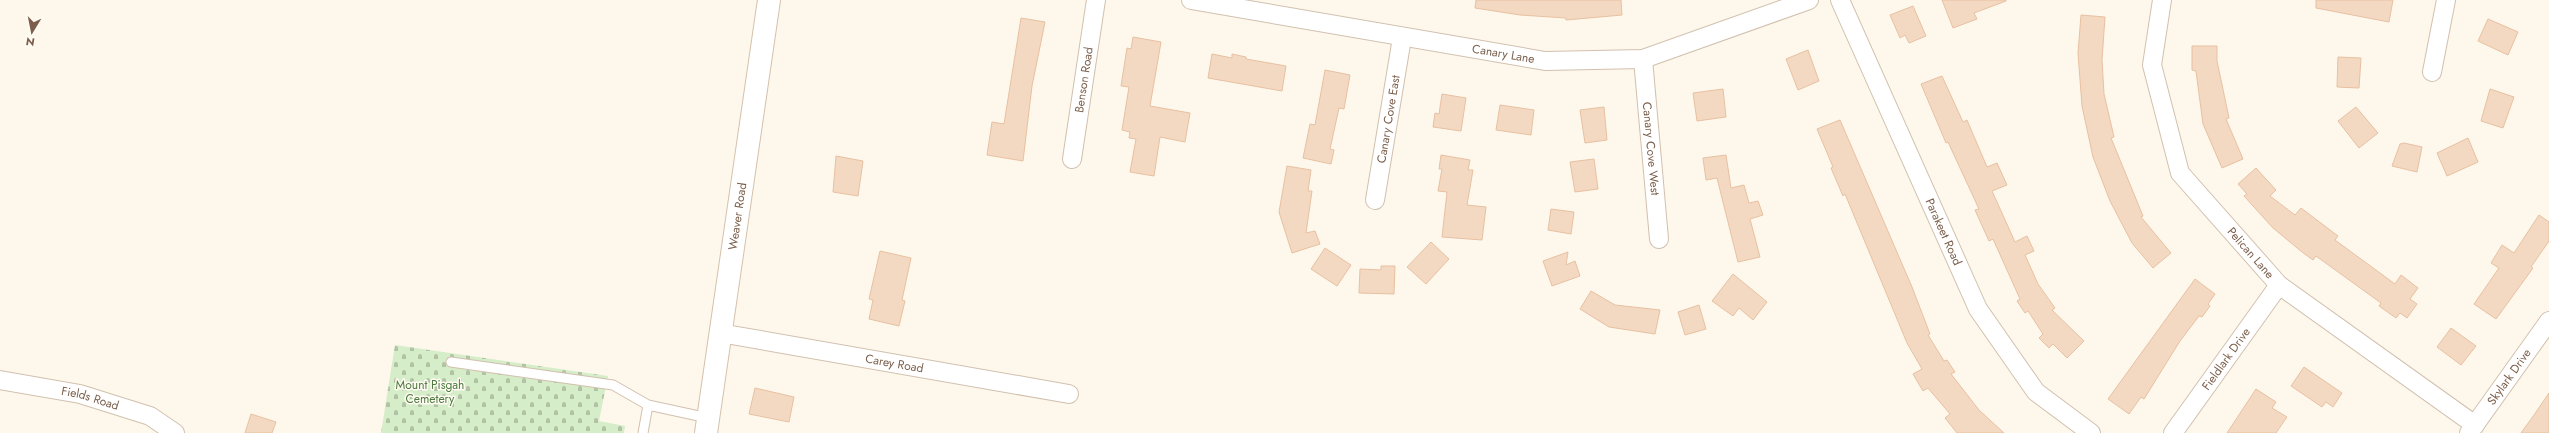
<svg xmlns="http://www.w3.org/2000/svg" width="2549" height="433" font-family="Jost,sans-serif">
<style>
.cemetery{fill:url(#cemetery-stones)}
.building{fill:#f4d9c2;stroke:#e8c0a1}
.lines{fill:none;stroke-linecap:round;stroke-linejoin:round}
.service-casing{stroke:#d2c0af;stroke-width:11}
.minor-casing{stroke:#d2c0af;stroke-width:20}
.secondary-casing{stroke:#d5c1ad;stroke-width:24}
.service{stroke:#fff;stroke-width:9}
.minor{stroke:#fff;stroke-width:18}
.secondary{stroke:#fff;stroke-width:22}
.labels{text-anchor:middle;stroke-width:3;stroke-linejoin:round;paint-order:stroke}
.street-label{font-size:12px;fill:#7b5f4c;stroke:#fffbf3}
.park-label{font-size:12px;fill:#4e7b40;stroke:#fffbf3}
</style>
<defs>
<pattern id="cemetery-stones" width="16" height="16" patternUnits="userSpaceOnUse"><rect width="16" height="16" fill="#d5edc8"/><path d="M2 7V4a2 2 0 0 1 4 0v3zM10 15v-3a2 2 0 0 1 4 0v3z" fill="#b2c3a5"/></pattern>
</defs>
<rect width="100%" height="100%" fill="#fdf8eb"/>
<!-- cemetery -->
<path class="cemetery" d="M395 345 608 376 599 421 625 426 624 433H381Z"/>
<!-- building -->
<path class="building" d="M1476 0H1621L1622 15 1566 20V18L1520 15 1475 8Z
M1942 0H2006V1L1974 13 1977 19 1953 28Z
M2316 0H2393L2389 22 2316 8Z
M1913 6 1926 36 1909 43 1905 35 1900 38 1890 15Z
M2081 15 2105 17 2102 60 2104 94 2114 137 2111 138 2143 216 2141 217 2171 253 2153 268 2132 243 2110 201 2093 157 2082 106 2078 53Z
M1021 18 1045 22 1032 86 1023 161 987 155 992 122 1004 124Z
M2488 19 2518 32 2508 55 2478 41Z
M1133 37 1161 42 1150 106 1190 113 1185 142 1160 137 1154 176 1130 172 1136 139 1129 138 1130 132 1122 130 1129 87 1121 86 1127 48 1131 49Z
M2192 46H2217V61L2229 118 2226 119 2243 159 2222 168 2203 124 2196 71 2192 70Z
M1808 50 1819 81 1798 90 1786 59Z
M1212 54 1232 58V54L1246 57V59L1286 66 1282 91 1208 78Z
M2338 57 2361 58 2359 88 2337 87Z
M1325 70 1350 75 1344 109 1339 108 1330 149 1334 150 1331 164 1303 158 1310 124 1315 125Z
M1942 76 1963 122 1967 120 1987 167 1997 163 2007 185 1992 191 2015 242 2027 236 2034 251 2025 255 2038 284 2055 308 2052 310 2084 341 2067 358 2053 344 2049 348 2039 338 2043 334 2028 311 2025 313 2017 301 2020 299 1993 239 1989 241 1975 210 1979 209 1948 142 1946 143 1921 84Z
M1723 89 1726 117 1697 121 1693 93Z
M2490 89 2514 97 2503 128 2481 121Z
M1442 94 1466 98 1461 131 1433 127 1435 113 1439 114Z
M1500 105 1534 110 1531 135 1496 130Z
M1604 107 1607 140 1585 143 1580 110Z
M2356 107 2378 133 2359 148 2338 121Z
M1840 120 1912 287 1930 334 1928 335 1944 361 1947 360 1955 372 1951 374 1979 410 2004 433H1957L1945 418 1950 414 1928 388 1923 391 1913 374 1922 369 1907 343 1845 194 1843 196 1831 168 1833 167 1817 129Z
M2468 138 2478 162 2447 176 2437 153Z
M2404 143 2422 147 2417 172 2392 166 2400 144Z
M1441 155 1470 160 1468 170H1473L1467 205 1486 207 1482 240 1442 237 1447 192 1438 191 1442 169H1439Z
M1726 155 1731 188 1744 185 1749 203 1758 201 1763 215 1750 219 1760 257 1738 262 1717 178 1706 180 1703 158Z
M836 156 863 161 858 196 833 192Z
M1594 159 1598 189 1575 192 1570 162Z
M1287 166 1311 170 1308 191H1312L1306 233 1315 231 1320 244 1292 253 1279 212Z
M2256 168 2276 190 2270 196 2295 215 2301 208 2338 236 2335 240 2395 284 2401 275 2418 288 2410 299 2417 304 2407 318 2400 313 2396 318 2379 306 2381 303 2316 256 2313 260 2302 252 2273 228 2244 196 2247 194 2238 184Z
M1551 209 1574 212 1571 234 1548 230Z
M2539 215 2549 222V241L2531 267 2533 268 2496 319 2474 304 2499 268 2491 263 2502 245 2514 253Z
M1431 242 1449 259 1426 284 1407 267Z
M1325 248 1351 265 1337 286 1311 269Z
M880 251 911 258 902 300 905 301 899 326 869 319 873 300 869 299Z
M1568 252 1566 265 1575 261 1580 276 1552 286 1543 261Z
M1381 266H1395L1394 294 1359 293 1360 269 1381 270Z
M1733 274 1767 302 1753 320 1739 308 1733 316 1712 301Z
M2195 279 2215 294 2208 304 2210 306 2202 317 2199 316 2180 341 2144 399 2141 397 2129 414 2108 399Z
M1591 291 1615 305 1660 310 1655 334 1609 327 1580 309Z
M1699 305 1706 329 1685 335 1678 312Z
M2451 328 2476 346 2461 365 2437 347Z
M2304 367 2342 393 2333 407 2326 402 2322 407 2291 386Z
M755 388 794 397 789 422 749 414Z
M2256 389 2276 402 2272 408 2287 417 2276 433H2227Z
M2549 393V433H2521L2534 415Z
M251 414 276 422 272 433H245Z"/>
<g class="lines">
<defs>
<path id="service" d="M451 362 613 385 648 405
M643 433 648 405 708 418"/>
<g id="minor">
<path id="s1" d="M1191 0 1545 61 1643 59 1809 0"/>
<path id="s2" d="M1840 0 1978 309 2036 392 2091 433"/>
<path id="s3" d="M2162 0 2152 65 2180 173 2279 285 2475 425"/>
<path id="s4" d="M1643 59 1659 239"/>
<path d="M2432 72 2446 0"/>
<path id="s5" d="M1072 159 1096 0"/>
<path id="s6" d="M1375 200 1402 38"/>
<path id="s7" d="M720 333 1069 394"/>
<path id="s8" d="M0 380 80 394 150 416 175 433"/>
<path id="s9" d="M2173 433 2279 285"/>
<path id="s10" d="M2469 433 2549 321"/>
</g>
<g id="secondary">
<path id="s11" d="M706 433 769 0"/>
</g>
</defs>
<!-- service casing -->
<use href="#service" class="service-casing"/>
<!-- minor casing -->
<use href="#minor" class="minor-casing"/>
<!-- secondary casing -->
<use href="#secondary" class="secondary-casing"/>
<!-- service -->
<use href="#service" class="service"/>
<!-- minor -->
<use href="#minor" class="minor"/>
<!-- secondary -->
<use href="#secondary" class="secondary"/>
</g>
<g class="labels">
<!-- street labels -->
<g class="street-label">
<text dy="4" stroke="none"><textPath href="#s1" startOffset="317">Canary Lane</textPath></text>
<text dy="4" stroke="none"><textPath href="#s5" startOffset="80">Benson Road</textPath></text>
<text dy="4" stroke="none"><textPath href="#s6" startOffset="82">Canary Cove East</textPath></text>
<text dy="4" stroke="none"><textPath href="#s4" startOffset="90">Canary Cove West</textPath></text>
<text dy="4" stroke="none"><textPath href="#s11" startOffset="219">Weaver Road</textPath></text>
<text dy="4" stroke="none"><textPath href="#s2" startOffset="254">Parakeet Road</textPath></text>
<text dy="4" stroke="none"><textPath href="#s3" startOffset="284">Pelican Lane</textPath></text>
<text dy="4" stroke="none"><textPath href="#s9" startOffset="91">Fieldlark Drive</textPath></text>
<text dy="4" stroke="none"><textPath href="#s7" startOffset="177">Carey Road</textPath></text>
<text dy="4" stroke="none"><textPath href="#s10" startOffset="69">Skylark Drive</textPath></text>
<text dy="4" stroke="none"><textPath href="#s8" startOffset="92">Fields Road</textPath></text>
</g>
<!-- park labels -->
<g class="park-label">
<text x="430" y="389">Mount Pisgah<tspan x="430" dy="14">Cemetery</tspan></text>
</g>
</g>
<!-- north arrow -->
<g transform="translate(32 32) rotate(190)" stroke="#fffbf3" stroke-width="3" paint-order="stroke">
<path d="M0-3L7 15L0 10L-7 15Z" fill="#7b5f4c"/>
<text y="-6" font-size="11" font-weight="bold" text-anchor="middle" fill="#7b5f4c">N</text>
</g>
</svg>
